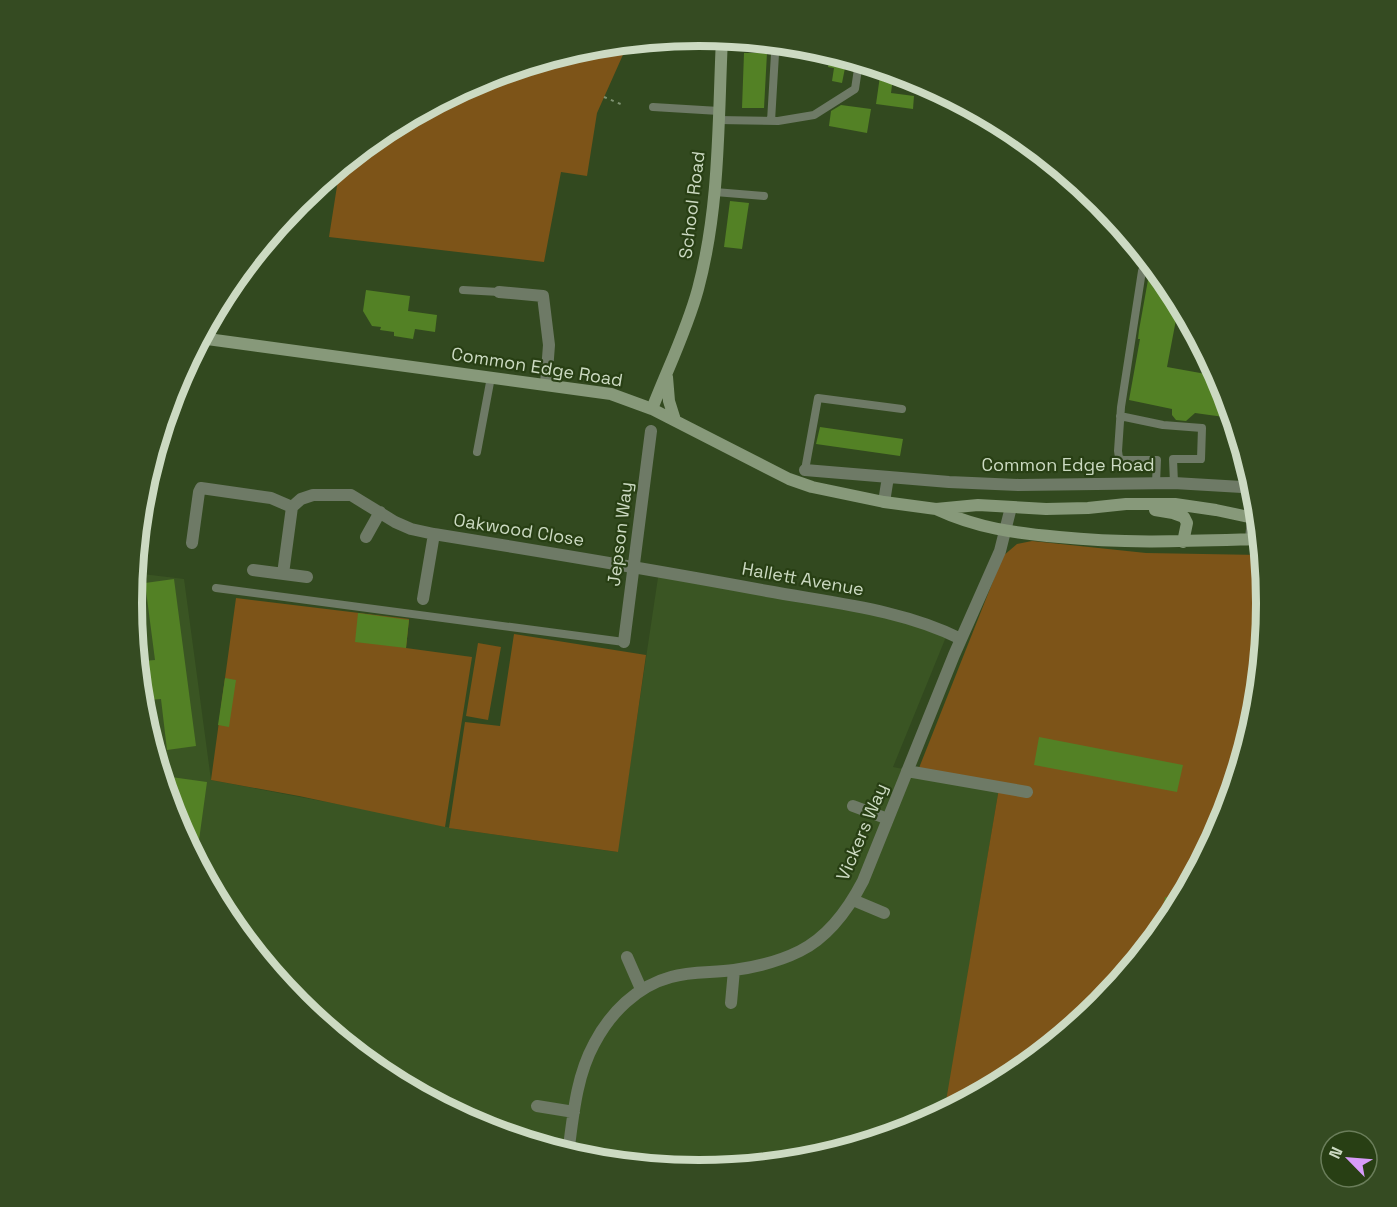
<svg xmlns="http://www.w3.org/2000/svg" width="1397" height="1207" font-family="'Space Grotesk',sans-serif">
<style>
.built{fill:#3a5523}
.green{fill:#7d5418}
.building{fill:#538125}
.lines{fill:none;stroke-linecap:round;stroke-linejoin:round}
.path{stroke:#7f9271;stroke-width:2;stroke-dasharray:3 4.5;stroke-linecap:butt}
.lane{stroke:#6e7a66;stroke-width:8}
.street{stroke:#6e7a66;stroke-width:12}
.secondary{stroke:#87997a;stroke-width:12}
.labels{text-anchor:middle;stroke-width:4.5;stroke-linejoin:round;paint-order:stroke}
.street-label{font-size:18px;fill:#ccdac2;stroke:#283f14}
.rim{fill:none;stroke:#ccdac2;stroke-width:8}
</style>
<rect width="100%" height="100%" fill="#32491f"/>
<!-- built -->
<path class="built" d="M659 571 873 610 948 632 893 767 999 788 945 1112 915 1128 809 1160 698 1171 587 1160 481 1128 383 1075 297 1005 226 918 174 820 142 714 131 603 134 573 184 579 211 780 364 809 456 829 617 852Z"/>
<!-- green -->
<path class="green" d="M627 43 626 48 597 113 587 176 561 172 544 262 329 237 340 167 384 131 482 79 588 47Z
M1032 541 1146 553 1261 555 1266 604 1255 715 1223 821 1170 919 1100 1005 1013 1076 944 1113 999 788 917 773 1003 556 1017 544Z
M236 598 409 619 406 648 472 657 445 827 299 796 211 780Z
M514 634 646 655 618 852 449 828 465 722 500 726Z
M478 643 501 647 488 720 466 716Z"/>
<!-- building -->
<path class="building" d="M744 53H767L764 108H742Z
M831 53 847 58 842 83 832 81 834 68 828 67Z
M880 76 893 78 891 93 914 96 913 109 876 104Z
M841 105 871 109 867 133 829 126 831 111Z
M730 201 749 203 742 249 724 247Z
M1153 267 1171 289 1179 304 1167 367 1217 376 1227 401 1224 417 1195 413 1186 421 1176 420 1172 415V409L1129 400 1140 339H1138L1139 330 1150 269Z
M366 290 410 296 408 311 437 315 435 332 415 329 413 339 394 336V332L380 330 381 327 372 326 363 311Z
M820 427 903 439 900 456 816 444Z
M174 579 196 746 167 750 161 699 148 700 143 661 155 660 145 583Z
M358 613 409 620 406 648 355 642Z
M225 678 236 680 229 727 218 725Z
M1039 737 1183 765 1177 792 1034 765Z
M171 777 207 782 196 862 174 820 168 800Z
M1165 897 1181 899 1170 919 1159 932Z"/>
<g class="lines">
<!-- path -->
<path class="path" d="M604 97 623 105"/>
<!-- lane -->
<path class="lane" d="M653 107 719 111
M718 120 778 121 814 115 855 89 859 62
M771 121 775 54
M715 192 764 196
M1149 262 1145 265 1142 271 1121 407 1118 451 1119 458 1123 460H1157L1156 483
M463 290 499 292
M1120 416 1163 425 1202 428 1201 459H1173L1174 483
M477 452 491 377
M805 470 818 398 902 409
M216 588 624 642"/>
<!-- street -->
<path class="street" d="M499 292 543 296 549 345 546 384
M805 470 949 482 1019 485 1174 483 1242 487 1250 490 1255 499 1251 539
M884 502 888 477
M366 537 380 512
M192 543 199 492 201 488 271 498 292 507 301 499 313 495H351L395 522 411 529 434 534C545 552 656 570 767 591 832 603 901 609 961 639
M253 570 307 577
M283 574 292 507
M423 599 434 534
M624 642 651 431
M907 771 1027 792
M853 806 888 819
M853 900 884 913
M627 957 641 989
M731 1003 734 970
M537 1106 574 1112
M568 1154C573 1117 576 1077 594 1044 610 1013 637 986 671 977 691 971 713 973 734 970 756 967 780 961 800 951 828 937 849 908 863 881L954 655 1000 551 1011 507"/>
<!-- secondary -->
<path class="secondary" d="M200 338 611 394 652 409 789 479 812 487 884 502 936 509 978 505 1046 509 1088 508 1126 504H1175L1216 510 1258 519
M667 377 669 401 675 420
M652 409C667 370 687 330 698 289 720 207 718 122 722 38
M936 509C977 528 1014 533 1059 537 1126 544 1192 541 1260 539
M1155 510 1173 513 1184 517 1187 523 1183 542"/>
</g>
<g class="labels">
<!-- street labels -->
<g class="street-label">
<text transform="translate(692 205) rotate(-83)" y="6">School Road</text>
<text transform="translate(537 367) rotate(9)" y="6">Common Edge Road</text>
<text x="1068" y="471">Common Edge Road</text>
<text transform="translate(519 530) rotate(9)" y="6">Oakwood Close</text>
<text transform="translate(620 534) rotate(-83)" y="6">Jepson Way</text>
<text transform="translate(803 579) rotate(10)" y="6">Hallett Avenue</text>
<text transform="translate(862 832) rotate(-67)" y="6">Vickers Way</text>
</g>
</g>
<!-- crop -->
<path d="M0 0H1397V1207H0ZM142 603a557 557 0 1 1 1114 0a557 557 0 1 1-1114 0Z" fill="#354b22" fill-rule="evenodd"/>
<path class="rim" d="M142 603a557 557 0 1 1 1114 0a557 557 0 1 1-1114 0Z"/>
<!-- north arrow -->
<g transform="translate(1349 1159) rotate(295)"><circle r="28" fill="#283f14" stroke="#6a7d5a" stroke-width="1.5"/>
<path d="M0-4.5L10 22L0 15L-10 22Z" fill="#d79bf9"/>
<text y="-9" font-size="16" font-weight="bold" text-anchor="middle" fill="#ccdac2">N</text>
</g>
</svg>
